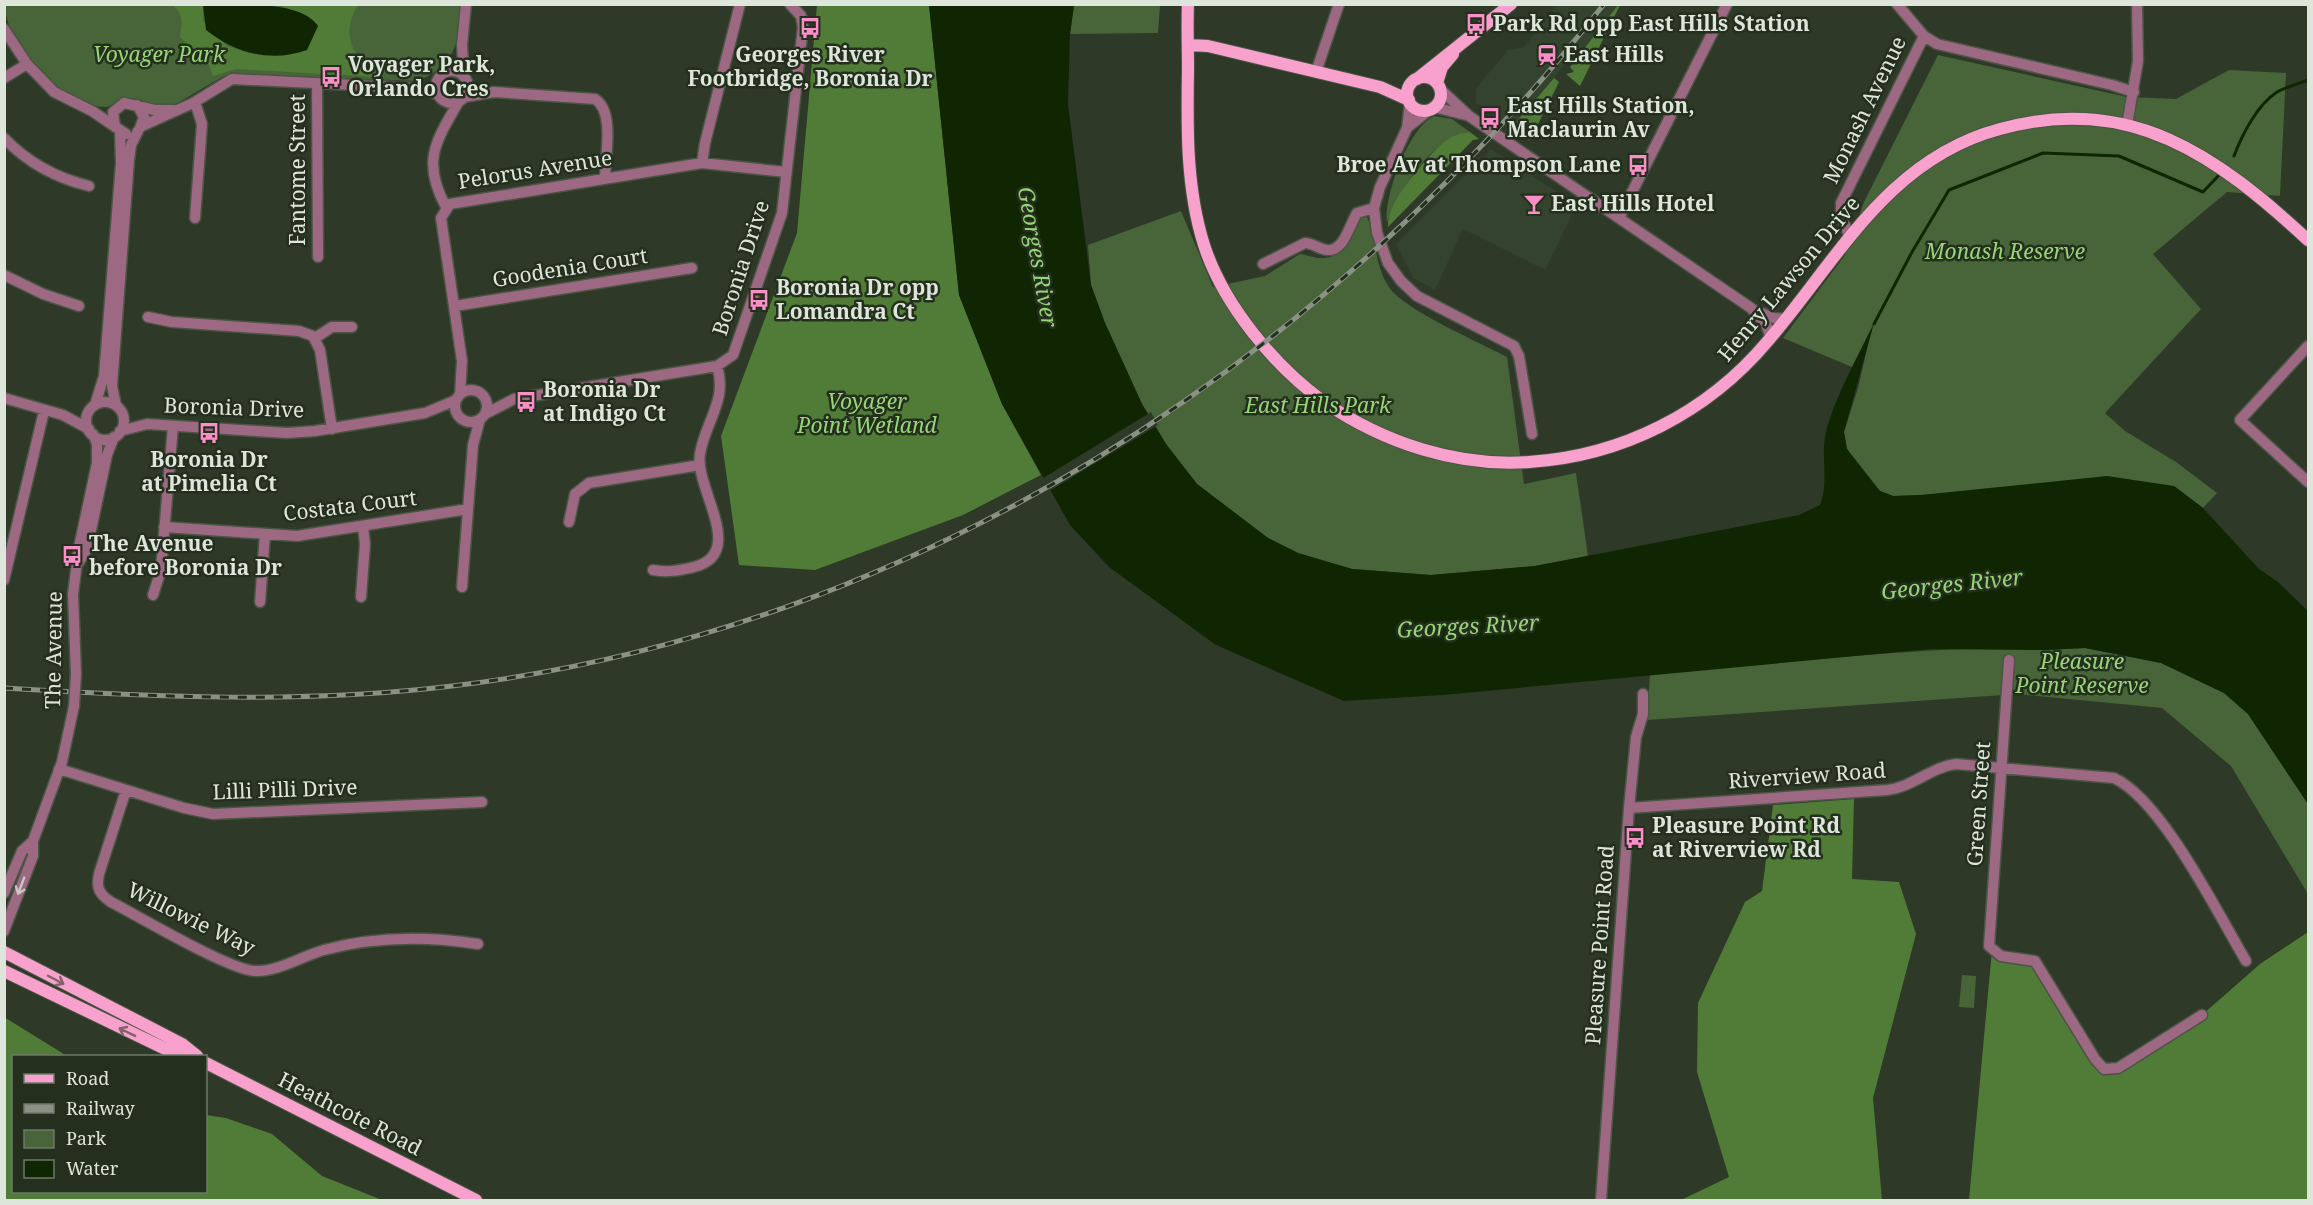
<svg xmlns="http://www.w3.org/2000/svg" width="2313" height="1205" font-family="'Noto Serif',serif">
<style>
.built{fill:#34432d}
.green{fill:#476538}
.forest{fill:#507c37}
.water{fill:#102603}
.pier{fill:#2e3928}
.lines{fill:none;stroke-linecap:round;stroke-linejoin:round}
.stream{stroke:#102603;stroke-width:3}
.minor-casing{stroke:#4a5545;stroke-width:13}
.major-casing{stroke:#4a5545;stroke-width:14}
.minor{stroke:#9d6882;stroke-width:10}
.major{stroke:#f7a1cc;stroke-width:12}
.rail-casing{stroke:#899285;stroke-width:5}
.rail{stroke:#242f1e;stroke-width:3;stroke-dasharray:9;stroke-linecap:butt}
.minor-bridge-casing{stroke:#4a5545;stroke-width:13;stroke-linecap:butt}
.minor-bridge{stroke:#9d6882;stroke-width:10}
.oneway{stroke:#cec6c5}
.oneway2{stroke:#83626c}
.labels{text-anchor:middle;stroke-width:5;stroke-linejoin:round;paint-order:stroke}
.poi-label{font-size:21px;font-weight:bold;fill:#dee6db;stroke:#242f1e;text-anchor:start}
.park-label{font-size:21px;font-style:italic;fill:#97d577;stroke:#242f1e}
.street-label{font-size:21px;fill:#dee6db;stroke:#242f1e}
.water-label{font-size:22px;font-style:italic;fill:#96d476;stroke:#242f1e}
</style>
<rect width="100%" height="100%" fill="#2e3928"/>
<!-- built -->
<path class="built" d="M1557 5H1618L1586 47 1570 64H1565L1511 128 1476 103V88L1508 50 1524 47Z
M1491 149 1577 205 1545 270 1463 229 1435 290 1413 278 1396 244Z"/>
<!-- green -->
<path class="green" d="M5 4 462 5C459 42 455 67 417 81L235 74 222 77 174 105C157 109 145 99 129 98 119 97 113 107 104 107 62 106 4 44 5 4Z
M1074 5H1160L1158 33 1070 34Z
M1938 55 2127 97 2176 99 2229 70 2286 73 2280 196 2227 192 2153 254 2201 309 2105 413 2125 431 2176 462 2217 493 2203 508 2174 486 1893 496 1880 491 1855 462 1847 449 1844 432 1858 388 1872 327 1852 367 1783 338 1845 255 1864 202Z
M1435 116 1452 119 1470 132C1433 137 1398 191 1387 223 1383 198 1410 124 1435 116Z
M1181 211 1213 287 1265 276 1300 254C1308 255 1317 259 1325 258 1345 256 1351 233 1358 218L1367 217C1376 238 1375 267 1389 287 1404 310 1479 342 1507 357L1524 484 1576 473 1588 556 1535 566 1431 575 1352 569 1298 553 1268 538 1197 484 1166 444 1142 404 1105 323 1091 285 1088 245Z
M2010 648 2045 650 2085 648 2161 663 2224 693 2248 714 2308 804V894L2231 766 2162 708 2017 694 1647 720 1650 674C1770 665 1890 649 2010 648Z
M1962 975 1976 976 1974 1008 1959 1007Z"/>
<!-- forest -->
<path class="forest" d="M172 5H203V21L227 46 249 53 286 55 311 19 280 5H358C348 21 345 40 359 57 365 65 373 68 378 77L236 69 213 76 207 61 180 37C182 23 184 13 172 5Z
M817 5H929L959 295 1002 404 1041 475 963 515 815 570 739 565 721 436 797 233Z
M1618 5H1620L1580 86 1566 74 1574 72 1570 67Z
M1554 78 1559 82 1530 140 1511 128Z
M1470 132 1479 139 1473 140 1388 227C1386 202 1426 158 1444 142 1451 136 1461 133 1470 132Z
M1854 799 1852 879 1899 882 1916 934 1873 1098 1882 1200H1681L1729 1177 1697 1072 1698 1003 1745 902 1762 891 1773 805Z
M2308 932V1200H1969L1992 950 2028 958 2098 1063 2109 1070 2202 1015 2260 964Z
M4 1017 67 1056H14V1192H206V1115L226 1118 272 1134 322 1176 382 1200H5Z"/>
<!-- water -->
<path class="water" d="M203 5C233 4 301 0 318 26L307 50C271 63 235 53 206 30Z
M929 5H1074L1070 34 1068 104 1091 285 1105 323 1142 404 1166 444 1197 484 1268 538 1298 553 1352 569 1431 575 1535 566 1799 515 1820 505C1830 480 1819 454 1827 428 1837 392 1858 357 1874 323L1844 432 1847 449 1880 491 1893 496 1921 495 2107 476 2174 486 2203 508 2259 569 2278 582 2308 611V804L2248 714 2224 693 2161 663 2085 648 2045 650 1930 649 1443 695 1344 701 1216 645 1109 567 1070 525 1002 404 959 295Z"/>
<!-- pier -->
<path class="pier" d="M1151 412 1158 425 1048 492 1040 480Z"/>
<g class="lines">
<!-- stream -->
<path class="stream" d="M2234 156C2242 135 2257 105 2277 92 2286 87 2298 84 2308 80
M1874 324 1912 252 1949 190 2043 153 2119 156 2203 192 2219 175"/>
<defs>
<path id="minor" d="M1897 4 1924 36 1937 44 2112 85 2134 92
M4 29 27 64 54 92 92 111 126 134
M436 87a16 16 0 1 1 32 0a16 16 0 1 1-32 0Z
M1316 72 1339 4
M464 76 462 45 466 4
M4 78 27 64
M317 83 318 257
M1439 88 1469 116 1751 308 1766 324 1771 338
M464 97 494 92 595 99C615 111 605 157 605 179
M195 102 202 124 195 218
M1410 103 1407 128 1380 187 1374 208 1377 233 1388 263 1401 281 1417 296 1514 346 1519 356 1532 434
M137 105 144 117 140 128
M1433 107 1466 115
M2127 125 2138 61 2137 4
M142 126 193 103 232 79 414 88 437 94
M115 127 113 112 124 103 155 110H173
M1408 127 1429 110
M4 138C28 163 56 178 89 186
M702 163 705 143 740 4
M446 207C421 161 436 141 459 101
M1619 218 1727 4
M1849 235 1841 216V203L1924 36
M1263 264 1305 243C1313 243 1320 250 1328 250 1344 251 1350 224 1357 213L1374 208
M4 275 43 294 79 306
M455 306 692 268
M1757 311 1774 318 1786 319
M148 317 172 322 299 331 313 336 320 350 332 429
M315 338 332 327H352
M2308 346 2240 420 2308 482
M455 406a16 16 0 1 1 32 0a16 16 0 1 1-32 0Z
M460 394 462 361 441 218 450 204 702 163 786 172
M4 398 63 415 89 429
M86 421a19 19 0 1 1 38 0a19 19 0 1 1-38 0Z
M95 405 104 376 121 163 120 132
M116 405 112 386 129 160 131 145 138 131
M485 414 514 399 717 366 733 355 782 213 803 27 801 16 790 4
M120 431 147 424 287 433 315 431 425 413 456 400
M569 522 575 494 589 483 700 465
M164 527 297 536 468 509
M79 562 87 549 107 455 114 437
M653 570C668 573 680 570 694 567 748 553 694 488 700 454 705 422 728 400 717 366
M4 580 44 411
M462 587 473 445 480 419
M153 595 161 570 173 426
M361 597 365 544 363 526
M260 602 265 534
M2009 660 1989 946 2001 956 2035 961 2095 1059 2104 1069 2118 1068 2202 1015
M76 674 73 594 79 547 97 463V444L93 434
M59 769 184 808 213 814 482 802
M126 790 99 874C96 888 99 894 111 902 140 917 229 970 255 971 278 972 302 956 324 950 376 936 426 936 478 944
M1629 808 1887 790C1913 787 1931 767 1956 764L2114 778C2162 800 2218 914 2246 961
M4 893 22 851 33 841
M4 931 33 856V841L62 762 74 706
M1601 1200 1629 808 1636 737 1643 714V694"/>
<path id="major" d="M1188 4C1187 26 1188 47 1188 69 1187 127 1186 188 1204 245 1223 304 1274 366 1324 402 1384 443 1457 467 1529 462 1622 456 1707 413 1767 342 1837 261 1887 159 2000 129 2131 93 2217 156 2308 240
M1188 45 1208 46 1380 87 1409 100
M1407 94a17 17 0 1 1 34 0a17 17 0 1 1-34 0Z
M1417 79 1511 4
M1437 83 1442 67 1453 54
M4 952 182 1044 197 1056
M4 971 180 1056
M206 1063 476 1200"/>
</defs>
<!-- minor casing -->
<use href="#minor" class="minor-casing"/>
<!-- major casing -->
<use href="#major" class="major-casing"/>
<!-- minor -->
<use href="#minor" class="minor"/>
<!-- major -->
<use href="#major" class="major"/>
<defs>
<path id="rail" d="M4 688C154 697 303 704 452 686 912 631 1322 364 1604 4"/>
</defs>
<!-- rail casing -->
<use href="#rail" class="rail-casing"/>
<!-- rail -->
<use href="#rail" class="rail"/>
<defs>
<path id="minor-bridge" d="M74 706 76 674"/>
</defs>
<!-- minor-bridge casing -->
<use href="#minor-bridge" class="minor-bridge-casing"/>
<!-- minor-bridge -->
<use href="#minor-bridge" class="minor-bridge"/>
</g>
<!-- one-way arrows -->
<defs><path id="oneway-shaft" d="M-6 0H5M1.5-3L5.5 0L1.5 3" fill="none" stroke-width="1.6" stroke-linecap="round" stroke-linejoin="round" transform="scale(1.5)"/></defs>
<use class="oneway" href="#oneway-shaft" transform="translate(21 886) rotate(111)"/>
<g class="oneway2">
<use href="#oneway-shaft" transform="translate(56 980) rotate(28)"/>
<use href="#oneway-shaft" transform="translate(127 1032) rotate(-154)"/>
</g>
<!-- icons -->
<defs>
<symbol id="bus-bare" viewBox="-9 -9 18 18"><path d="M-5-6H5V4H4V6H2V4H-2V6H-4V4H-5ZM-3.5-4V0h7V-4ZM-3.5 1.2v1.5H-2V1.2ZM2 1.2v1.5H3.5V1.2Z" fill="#fa8fc7" stroke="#242f1e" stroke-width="2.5" paint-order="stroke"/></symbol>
<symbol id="station-bare" viewBox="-9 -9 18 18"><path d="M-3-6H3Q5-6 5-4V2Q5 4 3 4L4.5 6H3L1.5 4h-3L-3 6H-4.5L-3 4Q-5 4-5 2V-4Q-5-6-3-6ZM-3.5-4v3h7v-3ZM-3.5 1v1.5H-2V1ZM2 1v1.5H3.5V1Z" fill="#fa8fc7" stroke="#242f1e" stroke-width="2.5" paint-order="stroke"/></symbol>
<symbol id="bar-bare" viewBox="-9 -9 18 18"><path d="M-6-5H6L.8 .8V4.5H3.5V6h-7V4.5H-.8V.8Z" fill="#fa8fc7" stroke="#242f1e" stroke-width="2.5" paint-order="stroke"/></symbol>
</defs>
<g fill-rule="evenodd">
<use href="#bus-bare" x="1461" y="9" width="30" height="30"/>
<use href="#bus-bare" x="795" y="13" width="30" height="30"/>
<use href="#station-bare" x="1532" y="40" width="30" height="30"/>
<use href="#bus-bare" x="316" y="62" width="30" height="30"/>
<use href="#bus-bare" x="1475" y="103" width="30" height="30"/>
<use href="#bus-bare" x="1623" y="150" width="30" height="30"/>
<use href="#bar-bare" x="1519" y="189" width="30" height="30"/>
<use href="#bus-bare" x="744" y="285" width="30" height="30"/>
<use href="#bus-bare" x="511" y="387" width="30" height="30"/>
<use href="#bus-bare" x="194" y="418" width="30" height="30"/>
<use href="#bus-bare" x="57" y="541" width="30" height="30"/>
<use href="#bus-bare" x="1620" y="823" width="30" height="30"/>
</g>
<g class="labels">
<!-- poi labels -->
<g class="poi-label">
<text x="1493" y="31">Park Rd opp East Hills Station</text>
<text x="810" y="62" text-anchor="middle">Georges River<tspan x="810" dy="24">Footbridge, Boronia Dr</tspan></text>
<text x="1564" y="62">East Hills</text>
<text x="348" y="72">Voyager Park,<tspan x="348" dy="24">Orlando Cres</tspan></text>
<text x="1507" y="113">East Hills Station,<tspan x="1507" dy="24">Maclaurin Av</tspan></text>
<text x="1621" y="172" text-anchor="end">Broe Av at Thompson Lane</text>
<text x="1551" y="211">East Hills Hotel</text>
<text x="776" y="295">Boronia Dr opp<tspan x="776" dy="24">Lomandra Ct</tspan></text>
<text x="543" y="397">Boronia Dr<tspan x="543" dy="24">at Indigo Ct</tspan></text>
<text x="209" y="467" text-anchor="middle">Boronia Dr<tspan x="209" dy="24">at Pimelia Ct</tspan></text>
<text x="89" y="551">The Avenue<tspan x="89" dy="24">before Boronia Dr</tspan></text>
<text x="1652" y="833">Pleasure Point Rd<tspan x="1652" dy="24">at Riverview Rd</tspan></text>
</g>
<!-- park labels -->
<g class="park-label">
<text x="159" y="62">Voyager Park</text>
<text x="2005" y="259">Monash Reserve</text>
<text x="867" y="409">Voyager<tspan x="867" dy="24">Point Wetland</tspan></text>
<text x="1318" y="413">East Hills Park</text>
<text x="2082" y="669">Pleasure<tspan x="2082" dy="24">Point Reserve</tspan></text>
</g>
<!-- street labels -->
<g class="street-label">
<text transform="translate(1865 110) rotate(-64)" y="7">Monash Avenue</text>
<text transform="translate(298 170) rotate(-90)" y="7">Fantome Street</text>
<text transform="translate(535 170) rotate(-9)" y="7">Pelorus Avenue</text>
<text transform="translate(570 268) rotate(-9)" y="7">Goodenia Court</text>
<text transform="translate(741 268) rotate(-72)" y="7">Boronia Drive</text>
<text transform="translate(1789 279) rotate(-50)" y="7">Henry Lawson Drive</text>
<text transform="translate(234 408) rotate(2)" y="7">Boronia Drive</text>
<text transform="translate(350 506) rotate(-7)" y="7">Costata Court</text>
<text transform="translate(54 650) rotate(-89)" y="7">The Avenue</text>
<text transform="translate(1807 776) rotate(-4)" y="7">Riverview Road</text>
<text transform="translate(285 790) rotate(-2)" y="7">Lilli Pilli Drive</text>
<text transform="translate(1979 804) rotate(-86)" y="7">Green Street</text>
<text transform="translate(191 919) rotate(26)" y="7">Willowie Way</text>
<text transform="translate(1600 945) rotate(-86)" y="7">Pleasure Point Road</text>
<text transform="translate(350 1114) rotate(27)" y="7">Heathcote Road</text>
</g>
<!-- water labels -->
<g class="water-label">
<text transform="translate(1038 257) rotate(80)" y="8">Georges River</text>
<text transform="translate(1952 584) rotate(-6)" y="8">Georges River</text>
<text transform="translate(1468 626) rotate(-3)" y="8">Georges River</text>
</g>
</g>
<!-- border -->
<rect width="2313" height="1205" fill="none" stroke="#dee6db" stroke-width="12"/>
<!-- legend -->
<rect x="12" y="1055" width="195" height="138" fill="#242f1e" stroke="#6e786a" stroke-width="1.5"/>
<rect x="24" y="1074" width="30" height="9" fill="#f7a1cc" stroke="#6e786a" stroke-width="1.5"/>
<text x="66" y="1085" font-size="18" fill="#dee6db">Road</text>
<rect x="24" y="1104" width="30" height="9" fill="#899285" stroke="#6e786a" stroke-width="1.5"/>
<text x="66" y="1115" font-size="18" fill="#dee6db">Railway</text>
<rect x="24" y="1130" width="30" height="18" fill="#476538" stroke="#6e786a" stroke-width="1.5"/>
<text x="66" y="1145" font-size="18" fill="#dee6db">Park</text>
<rect x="24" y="1160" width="30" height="18" fill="#102603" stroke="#6e786a" stroke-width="1.5"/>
<text x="66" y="1175" font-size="18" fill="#dee6db">Water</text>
</svg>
